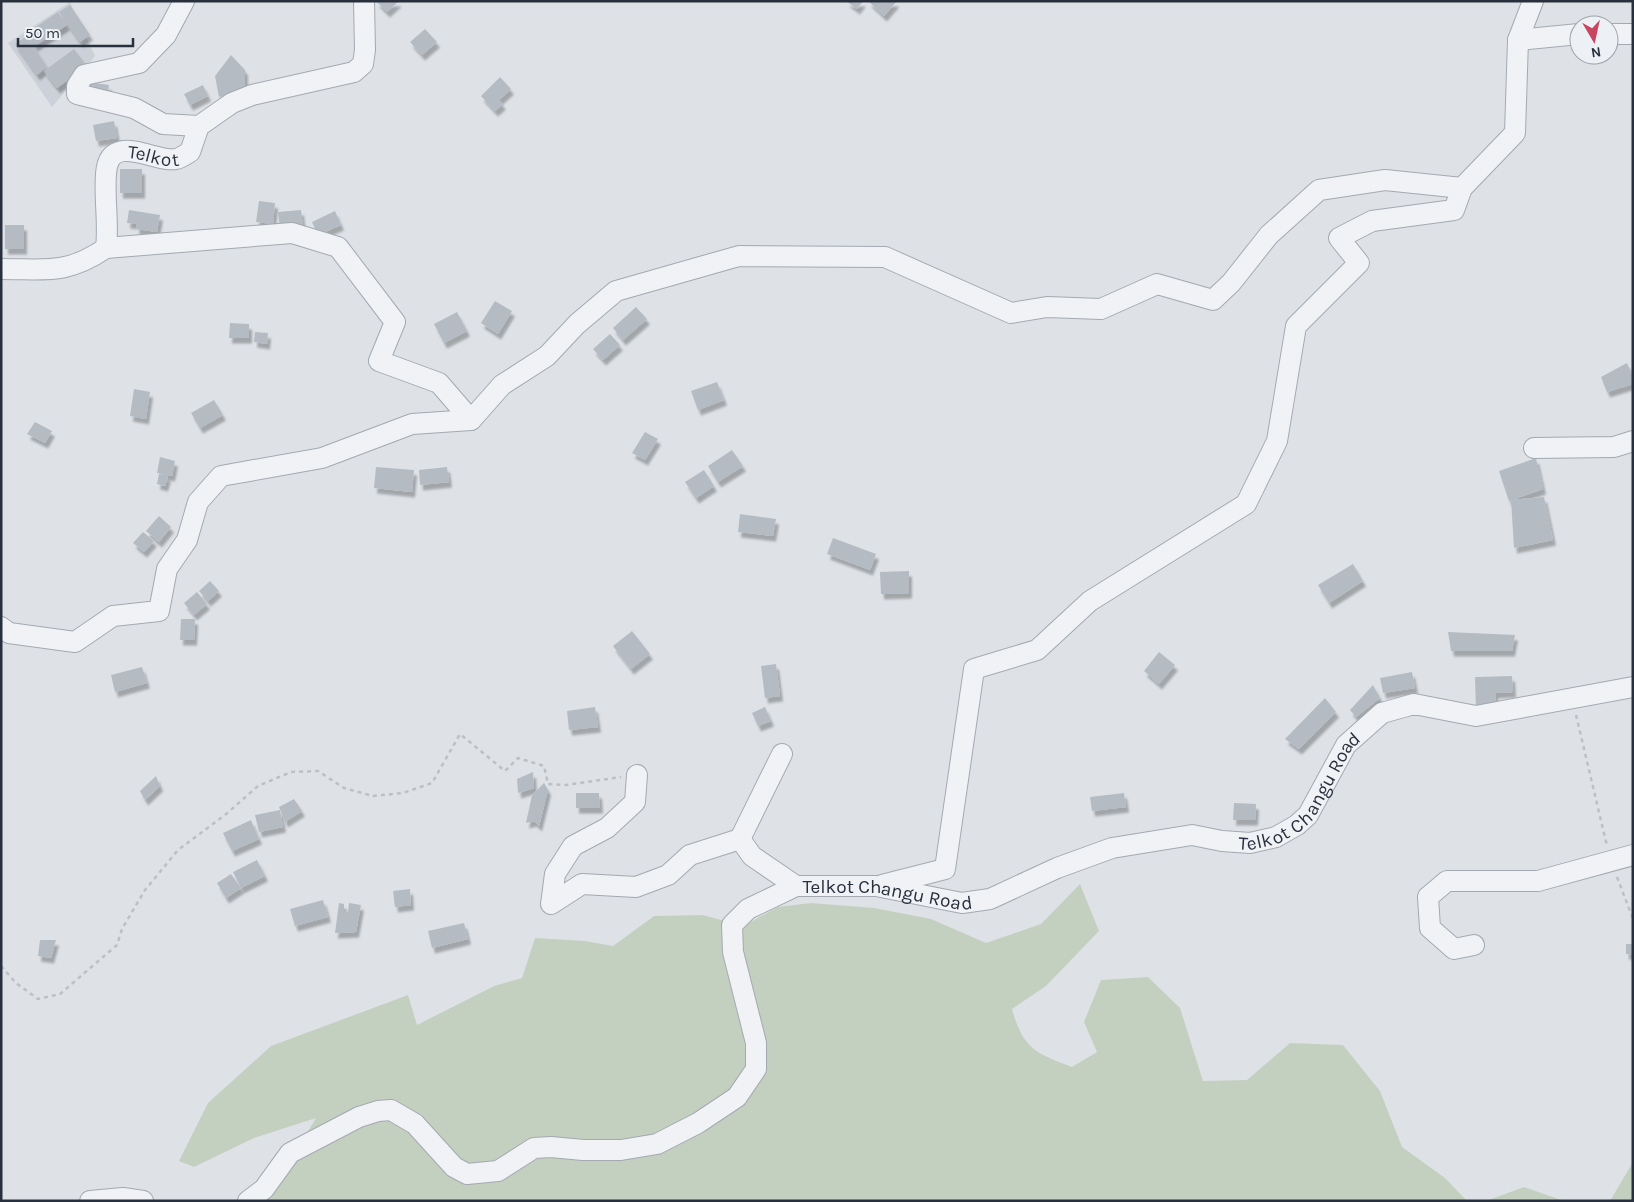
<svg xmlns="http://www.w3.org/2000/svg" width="1634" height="1202" font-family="Karla,sans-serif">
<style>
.built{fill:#ccd1d9}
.green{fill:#c4d0bf}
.building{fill:#b5bbc3;filter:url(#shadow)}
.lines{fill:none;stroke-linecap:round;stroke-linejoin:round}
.minor-casing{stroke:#a4a9b1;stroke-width:22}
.path{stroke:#bcc0c5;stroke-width:2.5;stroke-dasharray:4 4;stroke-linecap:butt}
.minor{stroke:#f0f2f5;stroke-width:20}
.labels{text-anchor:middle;stroke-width:5;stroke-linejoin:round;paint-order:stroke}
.street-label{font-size:19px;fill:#28303d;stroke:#edf0f5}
</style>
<defs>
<filter id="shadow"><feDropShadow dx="3" dy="5.5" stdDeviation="1" flood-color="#0004"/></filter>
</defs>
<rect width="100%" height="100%" fill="#dee2e7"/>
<!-- built -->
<path class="built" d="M70 2 95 56 52 107 8 43Z"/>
<!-- green -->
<path class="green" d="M1080 884 1099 931 1046 986 1012 1009C1023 1049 1036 1053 1072 1067L1097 1052 1084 1022 1101 980 1148 977 1180 1008 1203 1081 1247 1080 1290 1043 1343 1045 1380 1091 1402 1147 1445 1178 1467 1201H267L316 1118 254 1138 194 1167 179 1161 208 1103 271 1046 408 995 417 1025 494 986 522 978 535 938 585 941 613 946 654 916 703 915 743 926 778 907 811 903 874 908 931 919 986 943 1041 924Z
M1633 1162V1201H1610Z
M1524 1187 1564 1201H1486Z"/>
<!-- building -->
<path class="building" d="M376 1H399L387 12Z
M846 1H863L857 9Z
M868 1H895L896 2 884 16Z
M70 5 90 35 80 42 59 12Z
M58 12 67 25 35 46 27 33Z
M425 29 437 42 422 55 410 42Z
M27 36 47 67 37 75 15 44Z
M74 49 87 66 57 88 44 71Z
M231 55 245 70V89L219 97 215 76Z
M500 77 511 89 499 100 503 104 495 111 481 96Z
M87 82 109 85 107 97 85 94Z
M203 85 208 96 190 105 184 94Z
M114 121 117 138 96 141 93 125Z
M120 169H142V193H120Z
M259 201 275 203 273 224 256 222Z
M129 210 160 215 157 232 136 229 137 224 127 223Z
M301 210 303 228 280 230 278 212Z
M335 211 341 225 318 235 312 222Z
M5 225H24V249H5Z
M495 301 512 311 498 334 481 323Z
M636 307 647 319 623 340 613 328Z
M457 312 467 331 444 343 434 324Z
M230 323 249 324V338H229Z
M255 332 268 333 267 344 254 342Z
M610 334 620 345 603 360 593 349Z
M1627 363 1633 377V384L1607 392 1601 377Z
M717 382 724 400 698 410 691 391Z
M134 389 150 392 146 419 130 416Z
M214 400 223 415 200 428 191 413Z
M35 422 52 431 45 443 27 434Z
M645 432 658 439 645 460 632 453Z
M732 450 743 466 718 482 708 466Z
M160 457 175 461 172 476 157 473Z
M1536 458 1543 489 1509 501 1499 471Z
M376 467 414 470 412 492 374 488Z
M447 467 449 482 420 485 419 470Z
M704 470 714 486 696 498 685 482Z
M159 474 168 476 165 486 157 484Z
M1544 497 1553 540 1514 548 1511 500Z
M740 514 776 519 773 536 738 532Z
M159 516 171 527 159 542 146 531Z
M143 532 154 541 144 552 133 543Z
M833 538 876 554 870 570 827 554Z
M1353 564 1363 581 1329 603 1318 585Z
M909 571V593L881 594 880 572Z
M210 581 219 591 208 601 199 591Z
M197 592 207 604 194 615 184 603Z
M181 619H195L194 640H180Z
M632 631 650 654 631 669 613 646Z
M1448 632 1515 635 1512 651H1451Z
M1159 652 1175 665 1159 684 1144 671Z
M776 664 780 696 765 698 761 666Z
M142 667 147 683 115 692 111 675Z
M1412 672 1415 688 1383 693 1380 678Z
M1512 676 1513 692 1495 693 1496 708 1476 709 1475 677Z
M1373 685 1380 698 1356 717 1350 710Z
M1325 698 1336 712 1299 749 1285 739Z
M595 707 598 727 569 730 567 711Z
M765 707 771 721 758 726 752 713Z
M533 772 534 788 518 793 517 779Z
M156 776 160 786 145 800 140 791Z
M544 783 548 790 539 826 534 821 526 823 532 795Z
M576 793H599L600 808H576Z
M1124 793 1126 807 1092 811 1090 797Z
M294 799 302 811 285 822 279 807Z
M1234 803 1256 804 1255 820H1233Z
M280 810 283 827 259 832 255 815Z
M251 820 259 839 232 851 223 833Z
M257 860 265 876 241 888 233 872Z
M231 874 241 888 226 898 217 883Z
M410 889 411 905 395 907 393 891Z
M323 900 328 917 295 926 290 909Z
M339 903 344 904V911L348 912 349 903 361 905 356 932 335 933Z
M464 923 468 939 432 948 428 931Z
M40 940H56L51 958 38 956Z
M1626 944H1633V955L1626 954Z"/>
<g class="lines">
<defs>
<g id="minor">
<path d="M184 1 166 35 139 63 84 75 77 86V94L134 108 163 124 199 126"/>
<path d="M1609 34H1633"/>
<path d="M1518 40 1579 34"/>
<path d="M106 248 292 233 338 247 395 322 379 361 439 383 471 420 502 385 547 356 577 324 616 291 739 256 885 257 1011 313 1047 307 1101 309 1157 284 1213 300 1231 283 1269 235 1319 190 1385 180 1462 188"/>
<path id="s1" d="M1 269C47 269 66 275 106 248 109 223 104 199 106 174 109 130 155 163 176 159 181 158 186 154 190 152L199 126 232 103 252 95 354 72 363 64 365 50 364 1"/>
<path d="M1534 448 1614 447 1633 441"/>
<path d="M1 627 9 633 75 642 113 616 159 611 167 569 187 540 198 502 221 476 322 458 412 424 471 420"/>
<path d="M637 775 635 802 607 828 573 846 555 874 551 904 582 884 636 887 668 875 690 855 740 839 752 856 796 886"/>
<path d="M740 839 782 754"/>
<path d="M882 885 945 869 974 669 1037 650 1090 601 1246 504 1277 441 1296 326 1359 263 1339 238 1372 221 1454 210 1462 188 1515 133 1518 40 1533 1"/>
<path d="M1474 945 1454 949 1430 928 1428 897 1447 881H1538L1633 855"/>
<path d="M90 1201 123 1198 143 1201"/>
<path id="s2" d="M248 1201 264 1189 290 1153 359 1117 378 1111 391 1110 415 1124 454 1167 467 1174 498 1171 534 1148 551 1147 583 1150H621L657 1144 698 1123 737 1097 756 1069V1043L733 952 732 925 748 909 796 886H876L962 903 990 899 1057 868 1112 848 1192 835 1222 841 1250 843 1276 837 1297 825 1308 815 1346 745 1382 713 1414 704 1476 716 1633 687"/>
</g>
</defs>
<!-- minor casing -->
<use href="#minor" class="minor-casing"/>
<!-- path -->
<path class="path" d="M1576 715 1607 846
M1617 877 1633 919
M1 966 16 983 38 999 60 994 117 945 122 929 145 890 178 850 225 815 258 786 291 772 318 771 344 788 373 796 403 793 432 783 460 734 505 771 518 758 544 766 548 784 566 785 621 777"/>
<!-- minor -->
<use href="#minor" class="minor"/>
</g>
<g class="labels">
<!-- street labels -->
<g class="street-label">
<text dy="7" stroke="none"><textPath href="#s1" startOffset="246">Telkot</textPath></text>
<text dy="7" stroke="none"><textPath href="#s2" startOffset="1365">Telkot Changu Road</textPath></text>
<text dy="7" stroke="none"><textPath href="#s2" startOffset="915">Telkot Changu Road</textPath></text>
</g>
</g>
<!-- border -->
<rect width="1634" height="1202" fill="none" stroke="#28303d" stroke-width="5"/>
<!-- north arrow -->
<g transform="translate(1594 40) rotate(171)"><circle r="24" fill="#edf0f5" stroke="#9ea3ab"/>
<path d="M0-4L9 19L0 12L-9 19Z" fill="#c84660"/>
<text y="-8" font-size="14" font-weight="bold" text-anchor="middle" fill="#28303d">N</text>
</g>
<!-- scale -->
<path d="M18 38v8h115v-8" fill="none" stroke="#28303d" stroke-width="2.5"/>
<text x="25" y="38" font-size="15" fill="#28303d" stroke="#edf0f5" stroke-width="4" paint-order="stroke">50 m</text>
</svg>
